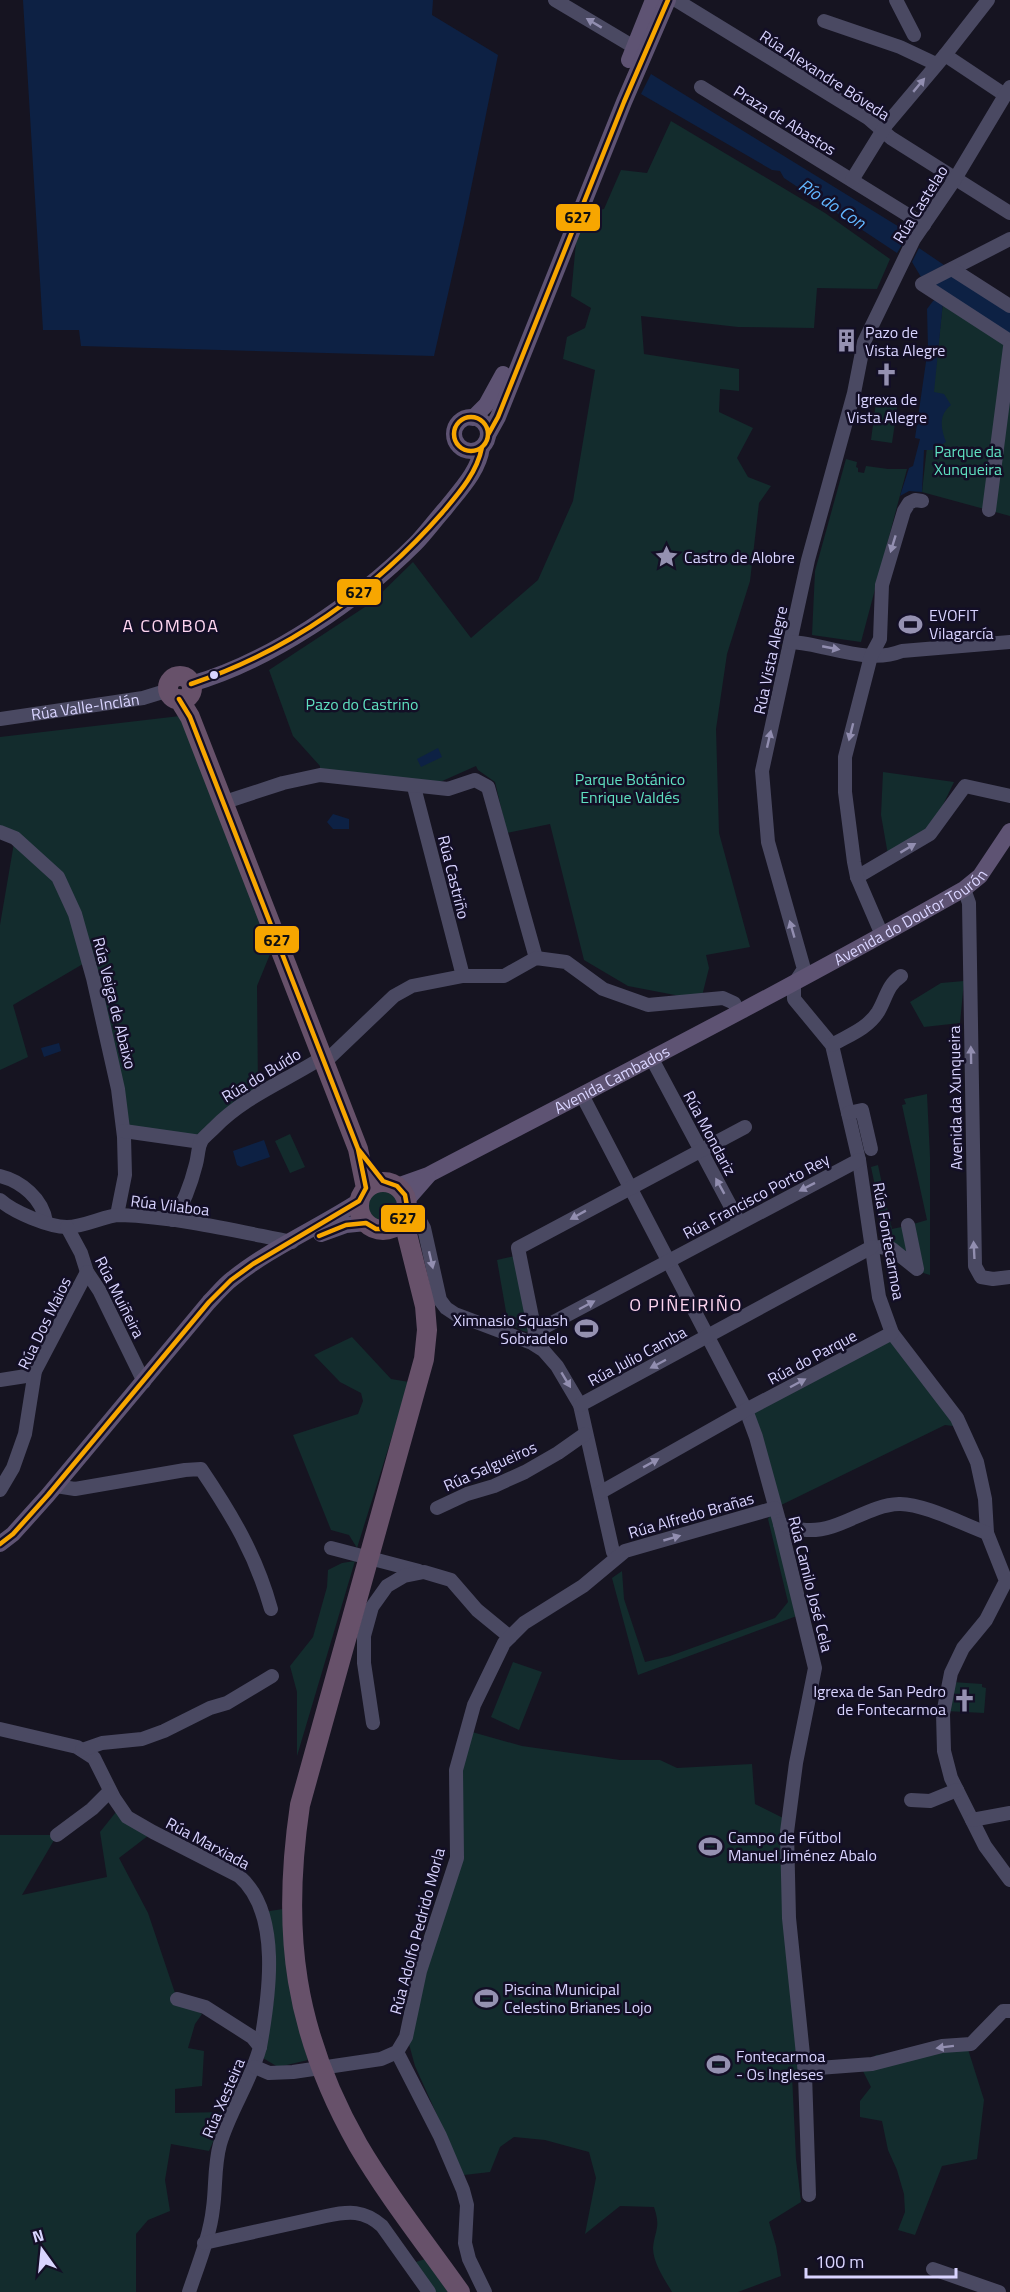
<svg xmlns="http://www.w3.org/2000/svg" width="1010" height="2292" font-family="'Titillium Web',sans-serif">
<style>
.green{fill:#132c2d}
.water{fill:#0d2144}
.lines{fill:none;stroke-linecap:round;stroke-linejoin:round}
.minor{stroke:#4a4962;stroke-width:14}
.major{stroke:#5e5373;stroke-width:16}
.highway{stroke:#67516a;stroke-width:20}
.bus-1-casing{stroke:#130f26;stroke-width:9}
.bus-1{stroke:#f7a600;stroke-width:4.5}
.oneway{fill:#928eb0}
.bus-dot{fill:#d9d4ff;stroke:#130f26;stroke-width:2}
.labels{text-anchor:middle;stroke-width:5;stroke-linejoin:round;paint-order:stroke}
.street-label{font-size:16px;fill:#d9d4ff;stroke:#130f26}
.poi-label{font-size:16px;fill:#d9d4ff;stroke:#130f26;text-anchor:start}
.park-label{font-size:16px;fill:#5fe0c0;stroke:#130f26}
.water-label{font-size:18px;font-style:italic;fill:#62b6ff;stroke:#130f26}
.neighbourhood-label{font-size:18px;letter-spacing:1.5px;fill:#ffd6f0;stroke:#130f26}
.line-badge{stroke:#130f26;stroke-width:2}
.pale-badge-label{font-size:16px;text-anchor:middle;font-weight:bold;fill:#111}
</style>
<rect width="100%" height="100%" fill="#161421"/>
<!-- green -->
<path class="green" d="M671 121 825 213 890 259 877 289 817 288 814 328 738 327 641 316 644 354 739 369V391L720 389 719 412 753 428 737 458 748 477 771 486 759 503 750 581 727 654 716 729 719 833 750 947 706 955 709 968 701 1000 628 986 584 960 550 824 507 833 495 782 478 770 476 766 440 782 320 775V766L293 736 269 670 371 603 413 562 471 638 538 580 573 501 595 370 563 359 567 337 585 328 591 308 571 296 576 242 588 212 604 209 621 170 647 173Z
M943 302 1010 344V516L922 492Z
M876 402H898L892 443 871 440Z
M846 459 857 462 856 467 858 468V472L864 473 866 466 888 469H907L861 642 812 635 815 571Z
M180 716 277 937 257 986 258 1093 201 1142 124 1131 88 961 13 1005 28 1057 0 1070V925L14 843 0 832V737Z
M883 772 954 782 941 809 926 831 888 855 881 815Z
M964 981 960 1023 924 1027 910 1002 941 983Z
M927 1094 930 1157V1275L920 1272 910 1225 927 1220 902 1105 906 1104 904 1099Z
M290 1134 305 1167 290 1173 275 1141Z
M878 1165 882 1184 875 1186 871 1167Z
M882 1185 892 1229 906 1226 914 1265 884 1245 875 1188Z
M368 1206a15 15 0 1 1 30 0a15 15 0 1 1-30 0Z
M515 1256 528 1332 523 1331 508 1323 497 1260Z
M892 1333 961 1427 945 1425 775 1508 802 1614 638 1675 612 1578 622 1571 624 1599 645 1662 670 1656 775 1618 788 1602 768 1519 775 1508 746 1410Z
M352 1337 391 1379 409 1382 357 1548 349 1535 331 1530 293 1435 358 1414 363 1401 361 1393 340 1382 314 1355Z
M355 1561 297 1756V1692L290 1666 313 1637 327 1587 328 1570 342 1563Z
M513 1662 542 1672 519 1730 491 1717Z
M952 1682 982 1684V1687L986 1688 984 1713 946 1711Z
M472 1732 522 1746 620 1760H660L677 1768 752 1764 755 1804 783 1818 805 2074 792 2075 796 2159 801 2202 769 2222 776 2246 781 2276 738 2292H672C665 2280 653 2263 653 2248 655 2229 661 2228 654 2207L620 2206 585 2234 596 2178 589 2152 545 2140 514 2137 500 2147 490 2172 464 2175 415 2066 409 2044 451 1857 456 1770Z
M120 1807 153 1832 119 1858 148 1913 177 1999 202 2014 195 2024 188 2048 204 2051 202 2086 175 2089V2113L226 2112 209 2151 171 2144 165 2180 170 2211 148 2220 136 2234V2292H0V1835H57L22 1895 107 1877 100 1832Z
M283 1909 296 2016 308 2060 278 2067 263 2058 274 1999 263 1912Z
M967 2046 984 2100 977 2159 942 2166 915 2235 898 2230 905 2212 904 2194 897 2170 888 2150 882 2121 860 2117V2101L871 2087 862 2069 876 2055Z
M425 2259 448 2292H430L410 2264Z"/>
<!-- water -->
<path class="water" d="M23 0H433L432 15 498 55 464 223 434 356 81 346 79 330H43Z
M651 74 909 233 897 253 784 178 780 171 772 170 641 94Z
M919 248 944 265 921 277 912 262Z
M954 274 1010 311V337L931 286Z
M938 298 943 302 934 392 944 394 951 405C938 415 941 429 946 442L932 450H924L922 492 909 491 900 496 909 468 913 466 920 439 915 438 928 348 927 309 933 301Z
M438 748 442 757 421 767 417 759Z
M333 814 349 819V829H333L327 822Z
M59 1043 61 1051 44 1057 41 1048Z
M264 1140 270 1157 241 1167 237 1165 233 1151Z"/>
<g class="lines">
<!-- minor -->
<g class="minor">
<path d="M555 0 634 47"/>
<path d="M676 0 868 118 891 138 1010 213"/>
<path d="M896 0 914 35"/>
<path d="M824 21 900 47 936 64"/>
<path d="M945 55 1005 95"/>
<path d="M701 87 924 225"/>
<path d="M1010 87 955 179 914 239 864 342 854 393 808 560 762 771 768 842 804 969 794 984V999L832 1045 859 1160 879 1297 892 1333 957 1418 977 1462 985 1499 987 1533 1006 1581 986 1620 963 1648 951 1673 943 1714 944 1751 951 1778 985 1846 1010 1880"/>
<path d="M852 180 886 125 945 55 988 0"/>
<path d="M1010 239 922 284 1010 341"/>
<path d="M952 269 1010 306"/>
<path d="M989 510 1010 347"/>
<path d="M791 642C827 644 867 665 902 651L1010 642"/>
<path id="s1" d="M0 719 143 698 169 690"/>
<path d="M414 787 463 976"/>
<path d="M225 802 283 783 320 775 448 789 475 780 488 787 536 958"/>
<path d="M0 832 15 838 58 877 75 914 93 978 118 1089 124 1137 125 1175 117 1215"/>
<path d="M857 877 930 834 965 786 1010 796"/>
<path d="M964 889 969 903 975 1266 981 1277 993 1279 1010 1277"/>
<path d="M882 935 857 877 854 862 845 792V757L871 656 880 639 882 585 904 511 909 503 915 500 922 501"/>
<path d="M832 1045C849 1035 867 1029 878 1012 886 999 887 985 901 976"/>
<path d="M652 1059 739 1222"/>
<path d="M325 1062 394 996 412 986 463 976H504L536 958 566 962 603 989 648 1005 723 998 734 1003 738 1011"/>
<path d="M582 1095 746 1410 756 1437 780 1524 815 1668 796 1763 787 1832 789 1918 805 2074 809 2195"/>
<path d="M848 1113 862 1110 871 1149"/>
<path d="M124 1131 201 1142"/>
<path d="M0 1176C21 1181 43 1199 46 1222"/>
<path d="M0 1200C13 1212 49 1227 67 1227 84 1227 106 1215 120 1215 178 1217 236 1231 292 1242"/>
<path d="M406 1212 418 1217 424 1228 440 1300 446 1308 455 1314 532 1343 543 1350 557 1366 580 1405 613 1552 617 1557"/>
<path d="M173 1220C184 1203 191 1184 196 1164 198 1157 198 1148 201 1141 204 1137 210 1132 214 1128 245 1096 286 1081 323 1057"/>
<path d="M67 1227 81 1253 87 1272 99 1290 144 1382"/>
<path d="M880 1247 892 1249 917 1269 908 1225"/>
<path d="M535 1332 859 1160"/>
<path d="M533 1340 535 1332 518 1248 745 1127"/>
<path d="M0 1380 26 1376 35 1371"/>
<path d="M580 1405 872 1247"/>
<path d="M56 1486 75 1489 185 1470 201 1469C232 1515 256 1555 271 1609"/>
<path d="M0 1490 13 1468 25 1434 35 1371 87 1272"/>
<path d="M601 1492 746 1410 892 1333"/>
<path d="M437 1508 467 1494 494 1486 525 1472 558 1453 585 1434"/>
<path d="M780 1524C788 1526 798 1530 807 1530 840 1532 867 1505 899 1504 922 1503 965 1525 987 1533"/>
<path d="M331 1548 419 1571"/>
<path d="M373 1723 364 1663V1636L372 1607 387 1586 404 1576 424 1572 451 1580 477 1610 510 1637"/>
<path d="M0 1729 77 1747 94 1758 114 1798 127 1817 153 1832 239 1876C282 1913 269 1997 260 2047"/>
<path d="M82 1750 102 1743 142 1739 164 1731 210 1708 227 1703 272 1676"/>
<path d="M911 1800 930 1801 957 1790"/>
<path d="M972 1820 1010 1813"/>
<path d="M57 1835 92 1809 110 1791"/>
<path d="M177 1999 205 2007 252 2037 260 2047C251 2081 230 2110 220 2144 214 2166 216 2187 213 2208 210 2236 198 2265 189 2292"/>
<path d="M397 2052 440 2136 463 2190 467 2205 465 2243 469 2259 485 2292"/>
<path d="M255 2067 269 2073 293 2072 381 2059 397 2052 406 2037 420 1971 457 1858 456 1770 474 1705 504 1643 524 1623 583 1586 625 1551 775 1508"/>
<path d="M805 2069 872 2064 942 2046 971 2044 1003 2011H1010"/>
<path d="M204 2243 326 2216C349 2211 364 2210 382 2226L429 2292"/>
<path d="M933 2269 999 2292"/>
</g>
<!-- major -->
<g class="major">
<path d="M629 60 653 0"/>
<circle cx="471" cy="434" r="17"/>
<path d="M473 418 486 405 503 374"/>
<path d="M488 435 498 417 624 102 668 0"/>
<path d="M191 684C269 662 358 601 415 544 426 533 435 520 445 509 460 490 479 471 482 447"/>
<path id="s2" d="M397 1186 428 1175C608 1081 788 989 964 889L980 876 1010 831"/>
<path d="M407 1200 428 1176"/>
<path d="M321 1234 346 1225 366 1223"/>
<path d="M0 1544 13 1534 48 1495 209 1302C217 1294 224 1285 232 1279 269 1249 319 1227 359 1201"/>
</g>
<!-- highway -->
<path class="highway" d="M168 688a12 12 0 1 1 24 0a12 12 0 1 1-24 0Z
M179 699 190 717 358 1149 366 1188
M359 1206a24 24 0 1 1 48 0a24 24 0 1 1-48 0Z
M403 1218 425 1306 427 1330 424 1359 300 1805C281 1933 294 2032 358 2145 388 2196 426 2244 460 2292"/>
<defs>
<path id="bus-1" d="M454 434a17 17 0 1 1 34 0a17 17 0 1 1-34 0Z
M488 435 498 417 624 102 668 0
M191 684C289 651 374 591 442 513 459 493 477 473 482 447
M319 1236 346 1225 366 1223 376 1229H388L395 1227 403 1218 407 1206 405 1195 397 1186 383 1181 358 1149
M0 1544 13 1534 48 1495 209 1302 231 1280 253 1264 359 1201 366 1188 358 1149 190 717 179 699"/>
</defs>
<!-- bus-1 casing -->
<use href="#bus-1" class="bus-1-casing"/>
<!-- bus-1 -->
<use href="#bus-1" class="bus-1"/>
</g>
<!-- one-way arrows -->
<defs><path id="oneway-solid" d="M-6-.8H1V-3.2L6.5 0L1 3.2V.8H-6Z" transform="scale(1.5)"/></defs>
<g class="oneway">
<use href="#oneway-solid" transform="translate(594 23) rotate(-149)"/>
<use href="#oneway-solid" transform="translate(919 85) rotate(-50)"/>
<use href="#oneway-solid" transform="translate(893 544) rotate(107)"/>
<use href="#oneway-solid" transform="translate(831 648) rotate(11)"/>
<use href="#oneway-solid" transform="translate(851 732) rotate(104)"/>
<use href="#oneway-solid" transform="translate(769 739) rotate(-77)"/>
<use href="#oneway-solid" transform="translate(908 848) rotate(-31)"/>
<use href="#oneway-solid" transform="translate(792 929) rotate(-106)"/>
<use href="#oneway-solid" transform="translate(971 1055) rotate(-91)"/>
<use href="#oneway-solid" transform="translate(720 1186) rotate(-119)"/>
<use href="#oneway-solid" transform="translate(807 1187) rotate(153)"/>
<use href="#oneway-solid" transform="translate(578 1215) rotate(151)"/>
<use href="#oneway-solid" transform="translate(974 1250) rotate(-93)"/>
<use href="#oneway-solid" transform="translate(431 1260) rotate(77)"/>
<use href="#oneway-solid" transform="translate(587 1305) rotate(-28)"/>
<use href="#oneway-solid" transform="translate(658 1364) rotate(152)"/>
<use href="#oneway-solid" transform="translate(566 1380) rotate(59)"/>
<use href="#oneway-solid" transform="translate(798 1383) rotate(-28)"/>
<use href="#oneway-solid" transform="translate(651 1463) rotate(-29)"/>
<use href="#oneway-solid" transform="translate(672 1538) rotate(-16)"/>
<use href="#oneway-solid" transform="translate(945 2047) rotate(173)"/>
</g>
<!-- icons -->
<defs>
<symbol id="building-bare" viewBox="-9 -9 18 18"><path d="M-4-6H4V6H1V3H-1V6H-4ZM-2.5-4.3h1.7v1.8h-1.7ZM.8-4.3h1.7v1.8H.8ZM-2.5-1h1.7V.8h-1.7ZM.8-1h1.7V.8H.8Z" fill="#9591b1" stroke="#130f26" stroke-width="2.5" paint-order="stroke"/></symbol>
<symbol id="church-bare" viewBox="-9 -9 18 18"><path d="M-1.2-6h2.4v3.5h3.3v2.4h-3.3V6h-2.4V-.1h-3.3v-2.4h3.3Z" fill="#9591b1" stroke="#130f26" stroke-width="2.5" paint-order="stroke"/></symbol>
<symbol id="sight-bare" viewBox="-9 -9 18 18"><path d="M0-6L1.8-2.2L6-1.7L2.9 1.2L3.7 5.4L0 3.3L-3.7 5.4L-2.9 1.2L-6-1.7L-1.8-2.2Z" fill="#9591b1" stroke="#130f26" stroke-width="2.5" paint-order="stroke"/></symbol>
<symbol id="stadium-bare" viewBox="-9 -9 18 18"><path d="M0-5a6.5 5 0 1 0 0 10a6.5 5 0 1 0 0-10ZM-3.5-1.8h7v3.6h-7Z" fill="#9591b1" stroke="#130f26" stroke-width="2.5" paint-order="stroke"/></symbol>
</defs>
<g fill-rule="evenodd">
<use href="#building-bare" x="830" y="324" width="33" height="33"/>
<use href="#church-bare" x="870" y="358" width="33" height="33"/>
<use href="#sight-bare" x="650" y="540" width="33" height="33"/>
<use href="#stadium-bare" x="894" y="608" width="33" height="33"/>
<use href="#stadium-bare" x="570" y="1312" width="33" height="33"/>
<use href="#church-bare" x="948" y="1684" width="33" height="33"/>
<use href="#stadium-bare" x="694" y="1830" width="33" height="33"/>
<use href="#stadium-bare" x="470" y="1982" width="33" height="33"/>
<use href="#stadium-bare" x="702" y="2048" width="33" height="33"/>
</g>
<!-- markers -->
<circle class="bus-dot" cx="214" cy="675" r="5"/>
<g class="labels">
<!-- street labels -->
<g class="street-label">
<text transform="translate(825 75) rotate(33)" y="6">Rúa Alexandre Bóveda</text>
<text transform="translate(785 120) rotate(32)" y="6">Praza de Abastos</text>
<text transform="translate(920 204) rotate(-58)" y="6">Rúa Castelao</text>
<text transform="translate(770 660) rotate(-78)" y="6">Rúa Vista Alegre</text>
<text dy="6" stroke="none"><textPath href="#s1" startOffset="86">Rúa Valle-Inclán</textPath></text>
<text transform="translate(454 877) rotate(76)" y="6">Rúa Castriño</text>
<text dy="6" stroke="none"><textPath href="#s2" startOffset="580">Avenida do Doutor Tourón</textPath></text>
<text transform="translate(115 1003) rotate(76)" y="6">Rúa Veiga de Abaixo</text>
<text transform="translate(261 1075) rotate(-31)" y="6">Rúa do Buído</text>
<text dy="6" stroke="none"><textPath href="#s2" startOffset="240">Avenida Cambados</textPath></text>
<text transform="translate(955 1098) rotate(-91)" y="6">Avenida da Xunqueira</text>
<text transform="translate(710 1133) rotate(62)" y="6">Rúa Mondariz</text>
<text transform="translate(756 1196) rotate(-28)" y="6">Rúa Francisco Porto Rey</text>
<text transform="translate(170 1205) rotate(7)" y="6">Rúa Vilaboa</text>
<text transform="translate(889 1241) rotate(80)" y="6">Rúa Fontecarmoa</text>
<text transform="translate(120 1297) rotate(63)" y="6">Rúa Muiñeira</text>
<text transform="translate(44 1323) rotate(-64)" y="6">Rúa Dos Maios</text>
<text transform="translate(637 1356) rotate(-28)" y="6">Rúa Julio Camba</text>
<text transform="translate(812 1357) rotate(-28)" y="6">Rúa do Parque</text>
<text transform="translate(490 1466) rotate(-24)" y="6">Rúa Salgueiros</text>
<text transform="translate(691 1515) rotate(-16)" y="6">Rúa Alfredo Brañas</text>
<text transform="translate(811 1584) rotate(76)" y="6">Rúa Camilo José Cela</text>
<text transform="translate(208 1843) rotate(28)" y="6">Rúa Marxiada</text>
<text transform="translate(417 1931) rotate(-75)" y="6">Rúa Adolfo Pedrido Morla</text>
<text transform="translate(223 2098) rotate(-67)" y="6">Rúa Xesteira</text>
</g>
<!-- poi labels -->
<g class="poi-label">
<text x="865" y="338">Pazo de<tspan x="865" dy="18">Vista Alegre</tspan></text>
<text x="887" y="405" text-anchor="middle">Igrexa de<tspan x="887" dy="18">Vista Alegre</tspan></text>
<text x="684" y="563">Castro de Alobre</text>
<text x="929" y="621">EVOFIT<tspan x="929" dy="18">Vilagarcía</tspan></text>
<text x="568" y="1326" text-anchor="end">Ximnasio Squash<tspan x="568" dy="18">Sobradelo</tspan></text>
<text x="946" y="1697" text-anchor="end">Igrexa de San Pedro<tspan x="946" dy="18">de Fontecarmoa</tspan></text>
<text x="728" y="1843">Campo de Fútbol<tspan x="728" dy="18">Manuel Jiménez Abalo</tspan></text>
<text x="504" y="1995">Piscina Municipal<tspan x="504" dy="18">Celestino Brianes Lojo</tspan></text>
<text x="736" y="2062">Fontecarmoa<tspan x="736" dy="18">- Os Ingleses</tspan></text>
</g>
<!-- park labels -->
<g class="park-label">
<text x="968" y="457">Parque da<tspan x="968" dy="18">Xunqueira</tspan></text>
<text x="362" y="710">Pazo do Castriño</text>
<text x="630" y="785">Parque Botánico<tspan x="630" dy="18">Enrique Valdés</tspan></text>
</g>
<!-- water labels -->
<g class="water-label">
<text transform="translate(832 204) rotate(33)" y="6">Río do Con</text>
</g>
<!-- neighbourhood labels -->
<g class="neighbourhood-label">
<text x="171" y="632">A COMBOA</text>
<text x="686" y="1311">O PIÑEIRIÑO</text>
</g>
</g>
<g class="line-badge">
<rect x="555" y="203" width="46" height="29" rx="6" fill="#f7a600"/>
<rect x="336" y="578" width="46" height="28" rx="6" fill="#f7a600"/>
<rect x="254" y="925" width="46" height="29" rx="6" fill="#f7a600"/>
<rect x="380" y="1204" width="46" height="29" rx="6" fill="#f7a600"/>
</g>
<g class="pale-badge-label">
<text x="578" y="223">627</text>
<text x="359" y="598">627</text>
<text x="277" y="946">627</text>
<text x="403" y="1224">627</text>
</g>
<!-- north arrow -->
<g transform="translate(42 2250) rotate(345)" stroke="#130f26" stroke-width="4.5" paint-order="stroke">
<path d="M0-4.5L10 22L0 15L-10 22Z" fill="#d9d4ff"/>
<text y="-9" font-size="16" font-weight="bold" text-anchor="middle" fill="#d9d4ff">N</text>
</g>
<!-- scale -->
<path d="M806 2268v9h150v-9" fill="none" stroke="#d9d4ff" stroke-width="3"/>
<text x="815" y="2268" font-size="18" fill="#d9d4ff" stroke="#130f26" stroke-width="4.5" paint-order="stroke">100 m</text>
</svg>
